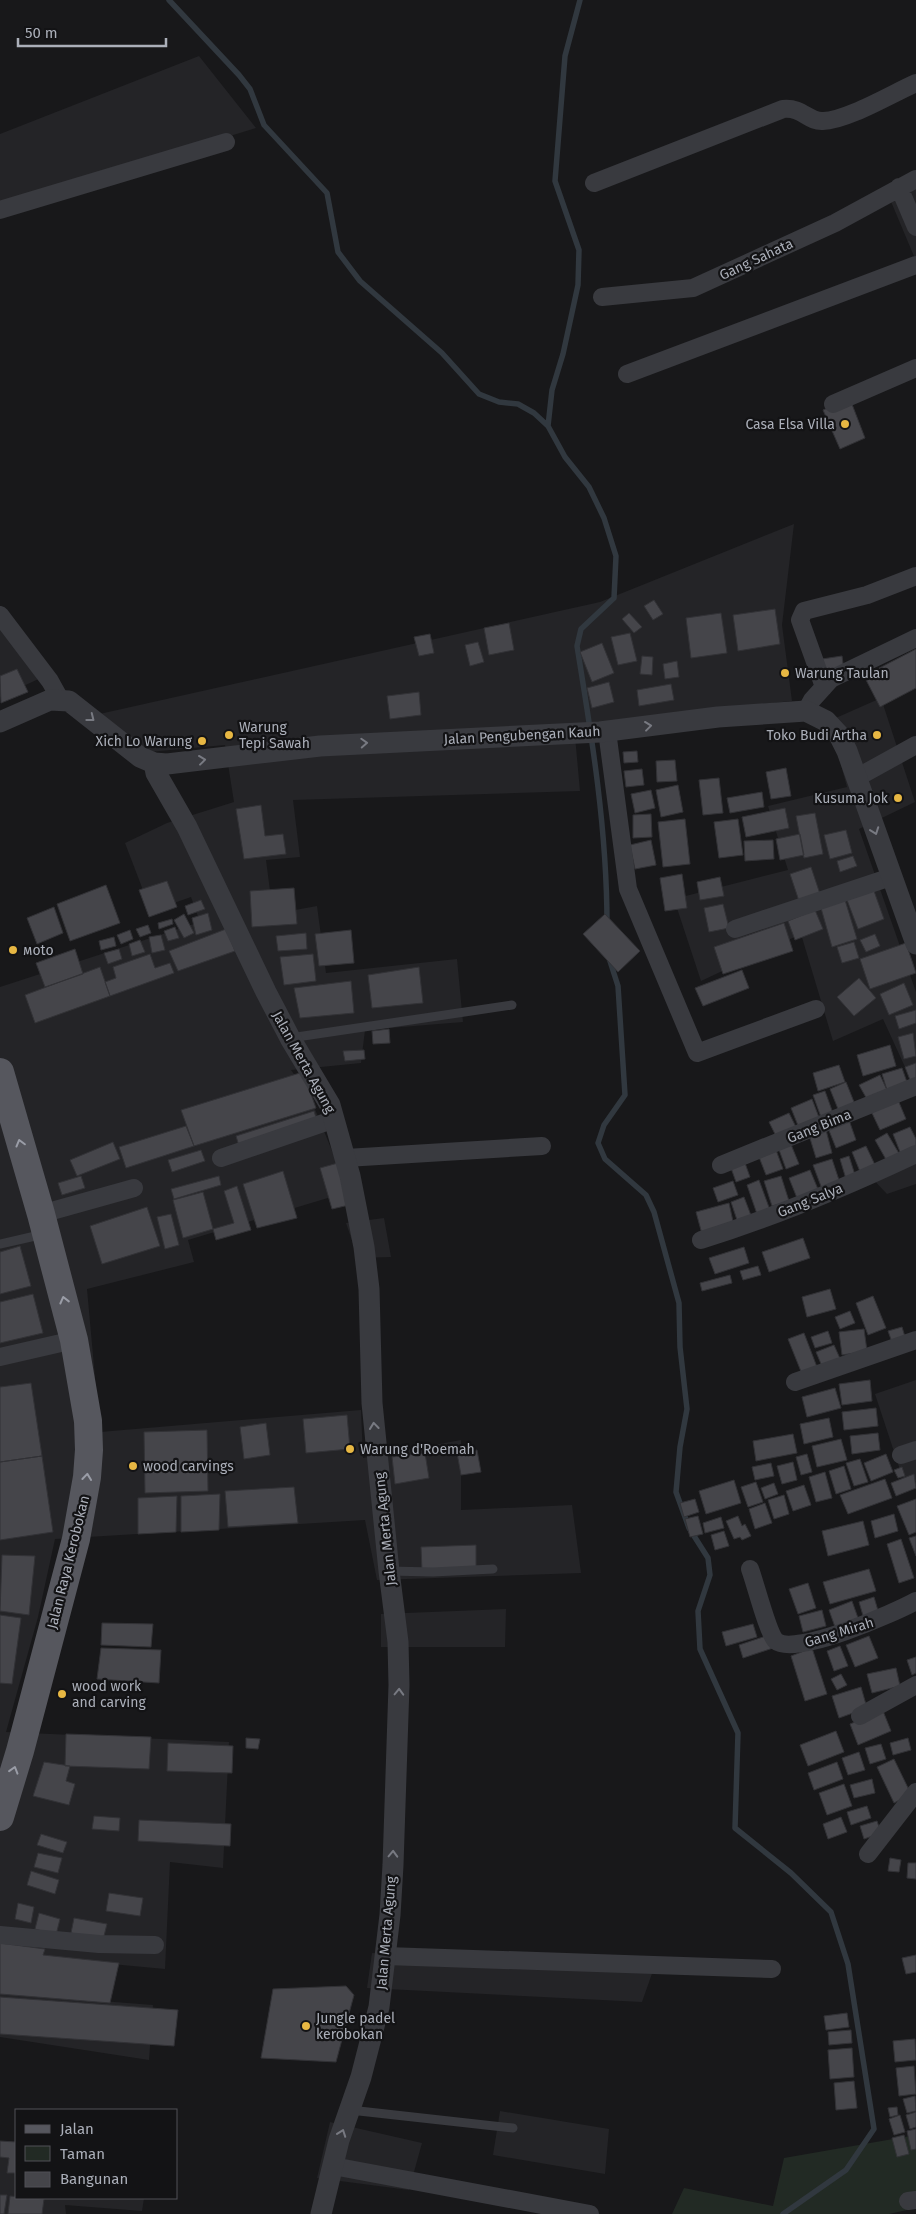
<svg xmlns="http://www.w3.org/2000/svg" width="916" height="2214" font-family="'Fira Sans',sans-serif">
<style>
.built{fill:#242427}
.green{fill:#222a24}
.lines{fill:none;stroke-linecap:round;stroke-linejoin:round}
.stream{stroke:#31383f;stroke-width:5.5}
.building{fill:#45454a;stroke:#323236}
.service{stroke:#393a3f;stroke-width:9}
.minor{stroke:#393a3f;stroke-width:18}
.tertiary{stroke:#393a3f;stroke-width:21}
.primary{stroke:#56575e;stroke-width:28}
.oneway{stroke:#787a82}
.oneway2{stroke:#9a9da7}
.poi-dot{fill:#e7b743;stroke:#131315;stroke-width:2}
.labels{text-anchor:middle;stroke-width:4.5;stroke-linejoin:round;paint-order:stroke}
.street-label{font-size:14px;fill:#abafb9;stroke:#131315}
.poi-label{font-size:14px;fill:#abafb9;stroke:#131315;text-anchor:start}
</style>
<rect width="100%" height="100%" fill="#18181a"/>
<!-- built -->
<path class="built" d="M199 56 256 128 0 207V134Z
M916 176V261L887 192Z
M794 524 782 625 792 701 722 708 575 736 580 791 293 800 300 857 266 860 273 914 317 906 326 973 457 959 463 1022 365 1030 361 1063 291 1070 310 1097 337 1163 341 1194 188 1240 194 1262 87 1289 100 1432 361 1410 363 1458 461 1440V1510L572 1505 581 1573 377 1580 365 1520 55 1539 38 1617 6 1732 229 1742 223 1868 170 1862 165 1969 90 1962 89 2000 153 2005 149 2060 0 2037V987L200 922 191 897 151 911 125 843 167 823 234 802 225 745 127 754 86 717 600 602Z
M0 626 47 675 0 697Z
M881 698 915 802 859 829 916 992V1091L883 1019 833 1041 801 934 701 981 674 899 788 870 768 806 847 787 829 721Z
M916 1151V1184L887 1194 868 1174Z
M384 1218 391 1257 358 1258 346 1223Z
M916 1380V1481L905 1485 875 1394Z
M506 1609 505 1647H381V1614Z
M372 1953 655 1965 642 2002 367 1988Z
M500 2111 609 2129 605 2174 493 2155Z
M330 2122 422 2143 409 2190 317 2178Z
M0 2141 16 2143V2198H144L142 2211 65 2205 66 2214H0Z"/>
<!-- green -->
<path class="green" d="M916 2135V2208L889 2214H672L684 2188 773 2206 784 2158Z"/>
<g class="lines">
<!-- stream -->
<path class="stream" d="M169 0 239 75 250 89 264 125 327 193 338 252 360 281 442 353 479 394 499 402 518 404 534 413 548 426
M580 0 565 56 555 181 579 250 578 285 563 354 552 390 548 426 565 457 589 487 604 518 616 556 614 598 581 629 577 646C592 738 607 830 607 924
M609 958 618 986 625 1095 604 1125 598 1143 605 1159 646 1195 654 1212 679 1303 680 1347 687 1409 680 1447 676 1492 689 1528 708 1558 710 1575 698 1611 700 1649 738 1733 735 1828 791 1873 831 1912 848 1964 874 2129 846 2170 783 2214"/>
</g>
<!-- building -->
<path class="building" d="M850 399 865 438 840 449 823 410Z
M654 600 663 614 653 620 644 606Z
M775 609 780 644 738 651 733 615Z
M629 613 642 627 634 633 622 619Z
M721 613 727 653 691 658 686 618Z
M509 623 514 650 489 655 484 628Z
M630 633 637 661 618 665 611 637Z
M430 634 434 653 419 656 414 637Z
M478 642 484 662 470 666 465 645Z
M602 643 614 673 592 682 580 652Z
M916 649V688L880 707 864 676Z
M642 656 653 657 652 675 640 674Z
M842 656 844 671 825 675 822 659Z
M677 661 679 677 665 679 663 664Z
M17 669 28 692 1 703 0 676Z
M609 682 614 702 592 708 587 688Z
M671 684 674 700 639 706 637 690Z
M419 692 421 715 390 719 387 696Z
M637 751 638 762 624 763 623 752Z
M675 760 677 781 657 782 656 761Z
M786 768 791 796 771 799 766 772Z
M642 769 644 785 626 787 624 771Z
M719 778 723 813 703 815 699 780Z
M678 785 683 812 661 817 656 790Z
M651 790 655 808 635 813 631 794Z
M762 792 764 807 730 813 727 798Z
M261 805 265 836 283 834 286 854 244 859 236 809Z
M785 808 789 828 746 837 742 817Z
M815 813 823 854 804 858 796 816Z
M651 814 652 837 633 838V815Z
M685 819 690 864 663 867 658 822Z
M738 819 743 855 719 858 714 822Z
M846 830 852 853 830 859 824 835Z
M800 834 804 855 780 860 776 839Z
M651 840 656 865 635 869 630 845Z
M773 840 774 859 745 861 744 841Z
M853 856 857 866 840 872 837 861Z
M811 867 820 894 799 901 790 874Z
M682 874 687 908 665 911 660 878Z
M720 877 724 896 700 900 697 882Z
M167 881 177 907 149 917 139 890Z
M106 885 120 923 70 941 57 904Z
M294 888 297 924 252 927 250 891Z
M874 891 884 919 858 929 847 900Z
M201 900 205 909 188 915 185 906Z
M845 900 857 939 832 947 821 908Z
M723 904 729 928 709 932 704 908Z
M54 907 63 933 37 944 27 918Z
M815 910 823 929 795 940 788 921Z
M208 913 212 930 196 935 192 918Z
M184 914 194 933 184 938 174 920Z
M605 914 640 951 618 972 583 934Z
M172 919 173 924 159 929 158 923Z
M784 923 793 951 723 974 714 947Z
M148 925 151 933 140 937 136 929Z
M175 927 179 938 168 941 164 931Z
M226 929 235 951 178 971 169 951Z
M130 930 133 939 121 944 117 935Z
M351 930 354 963 319 966 315 934Z
M306 933 307 949 278 951 276 936Z
M875 934 880 946 866 952 860 940Z
M161 935 165 950 152 953 149 937Z
M114 937 116 946 101 950 99 941Z
M140 940 145 952 132 956 129 944Z
M854 942 859 958 842 963 837 947Z
M906 943 916 973 870 989 860 959Z
M75 949 83 974 45 987 36 963Z
M119 949 122 959 108 964 104 953Z
M150 954 155 968 170 963 174 973 110 996 105 982 116 978 113 967Z
M313 954 316 981 284 985 280 957Z
M100 967 110 996 35 1023 25 995Z
M419 967 423 1003 372 1008 368 975Z
M742 970 749 988 703 1006 695 988Z
M859 978 876 998 854 1016 837 997Z
M351 981 354 1013 300 1018 294 988Z
M904 983 913 1005 889 1015 880 994Z
M916 1010V1023L899 1029 895 1016Z
M389 1029 390 1043 373 1044 372 1031Z
M913 1033 916 1056 904 1059 898 1037Z
M890 1045 896 1066 863 1076 857 1055Z
M364 1050 365 1059 345 1061 343 1051Z
M916 1063V1078L910 1080 905 1067Z
M839 1065 845 1082 818 1091 813 1073Z
M902 1068 908 1085 887 1090 882 1074Z
M303 1072 316 1108 194 1146 181 1110Z
M880 1075 887 1090 868 1101 859 1085Z
M846 1082 856 1107 840 1114 830 1089Z
M825 1091 834 1116 822 1120 813 1095Z
M812 1099 820 1120 799 1128 791 1108Z
M898 1100 906 1119 880 1130 871 1111Z
M314 1111 317 1121 239 1146 236 1136Z
M789 1113 796 1127 776 1136 769 1122Z
M849 1120 856 1140 836 1148 828 1128Z
M186 1126 194 1146 126 1168 119 1147Z
M910 1127 916 1139V1151L902 1157 893 1134Z
M826 1130 832 1153 816 1158 809 1135Z
M887 1133 900 1155 888 1163 875 1140Z
M113 1142 120 1159 77 1176 70 1160Z
M790 1142 799 1164 786 1169 778 1147Z
M866 1146 876 1167 861 1174 852 1152Z
M201 1150 205 1161 172 1172 168 1160Z
M776 1150 783 1169 766 1175 759 1157Z
M849 1156 855 1175 846 1179 840 1159Z
M832 1159 840 1183 822 1189 813 1165Z
M338 1163 349 1205 332 1209 320 1168Z
M745 1163 750 1177 736 1182 731 1168Z
M810 1170 820 1194 799 1203 789 1178Z
M283 1171 297 1218 257 1228 243 1184Z
M81 1176 85 1188 62 1195 58 1183Z
M219 1176 221 1185 174 1199 171 1189Z
M781 1176 789 1201 772 1206 764 1181Z
M759 1180 770 1210 757 1214 747 1185Z
M733 1181 738 1195 718 1202 713 1188Z
M237 1186 251 1230 216 1240 213 1229 234 1223 224 1191Z
M203 1192 213 1229 183 1238 173 1200Z
M744 1197 752 1218 738 1223 731 1202Z
M729 1203 734 1226 702 1234 696 1212Z
M147 1207 160 1246 102 1264 90 1226Z
M171 1214 179 1245 165 1249 157 1217Z
M803 1238 810 1258 769 1272 762 1252Z
M20 1246 31 1286 0 1294V1252Z
M744 1247 749 1263 715 1274 709 1258Z
M758 1266 761 1275 743 1280 740 1271Z
M730 1275 732 1283 702 1291 700 1283Z
M830 1289 836 1309 807 1317 802 1297Z
M33 1294 43 1333 0 1343V1302Z
M873 1296 886 1328 868 1335 856 1303Z
M850 1311 855 1323 840 1329 835 1317Z
M902 1327 906 1340 893 1345 888 1331Z
M864 1329 867 1351 842 1355 839 1332Z
M828 1331 832 1343 815 1348 811 1337Z
M804 1333 817 1367 802 1374 788 1339Z
M834 1345 842 1363 824 1371 816 1352Z
M870 1380 872 1401 842 1405 839 1384Z
M31 1383 42 1456 0 1462V1387Z
M835 1388 841 1408 807 1417 802 1397Z
M876 1408 878 1426 844 1430 842 1412Z
M347 1415 350 1449 306 1453 303 1419Z
M829 1418 833 1437 804 1444 800 1424Z
M266 1423 270 1455 244 1459 240 1427Z
M207 1430 208 1491 145 1493 144 1432Z
M878 1433 880 1450 852 1454 850 1436Z
M793 1434 797 1453 756 1461 753 1441Z
M841 1439 847 1460 817 1467 812 1446Z
M477 1450 481 1472 461 1475 457 1453Z
M425 1453 429 1478 395 1484 392 1457Z
M807 1454 812 1472 801 1475 796 1457Z
M886 1454 893 1472 871 1481 864 1463Z
M42 1456 53 1532 0 1540V1462Z
M860 1459 868 1482 854 1486 846 1463Z
M793 1462 797 1480 782 1484 777 1466Z
M771 1463 774 1476 755 1480 752 1467Z
M844 1466 851 1489 836 1494 829 1471Z
M902 1467 905 1476 898 1478 894 1470Z
M825 1472 832 1498 816 1502 809 1477Z
M914 1474 916 1488 896 1496 891 1483Z
M885 1479 892 1498 848 1514 840 1495Z
M734 1480 741 1503 706 1514 699 1491Z
M756 1482 763 1502 748 1507 741 1487Z
M774 1483 778 1494 765 1499 761 1488Z
M804 1485 811 1505 793 1511 786 1491Z
M294 1487 298 1523 228 1527 225 1491Z
M220 1494 219 1530 181 1532V1496Z
M784 1495 789 1514 774 1519 768 1500Z
M177 1496 176 1532 138 1534V1498Z
M695 1499 699 1512 684 1517 680 1503Z
M916 1499V1532L909 1535 897 1506Z
M765 1503 772 1523 755 1529 749 1509Z
M894 1514 898 1531 875 1538 871 1521Z
M698 1516 703 1534 690 1537 685 1519Z
M738 1516 742 1526 745 1524 751 1536 742 1540 740 1537 734 1539 726 1521Z
M721 1517 724 1528 705 1533 703 1523Z
M863 1521 869 1545 828 1556 822 1531Z
M724 1531 729 1546 715 1550 711 1535Z
M916 1536V1556L909 1538Z
M901 1539 914 1578 899 1583 887 1544Z
M476 1545V1570L422 1571 421 1547Z
M2 1555 35 1556 29 1615 0 1611Z
M869 1569 876 1591 830 1604 823 1582Z
M808 1583 816 1608 798 1614 789 1589Z
M874 1597 879 1614 864 1619 859 1602Z
M852 1601 858 1618 835 1627 829 1610Z
M822 1610 826 1626 803 1632 799 1616Z
M0 1615 21 1618 12 1684 0 1683Z
M102 1623 153 1624 151 1647 101 1645Z
M753 1624 757 1637 726 1646 722 1632Z
M769 1635 773 1648 743 1658 739 1645Z
M869 1636 878 1658 855 1667 846 1645Z
M840 1646 848 1666 834 1671 827 1651Z
M101 1648 161 1650 159 1683 97 1679Z
M812 1648 827 1694 805 1701 791 1656Z
M916 1657V1673L912 1675 907 1660Z
M896 1668 900 1686 872 1693 867 1674Z
M841 1674 847 1685 837 1690 831 1679Z
M861 1687 867 1708 839 1718 832 1696Z
M883 1711 891 1731 858 1745 850 1724Z
M836 1731 844 1752 808 1766 800 1745Z
M66 1734 151 1737 149 1769 65 1766Z
M246 1738 260 1739 258 1749 246 1748Z
M908 1738 911 1750 893 1755 890 1743Z
M168 1743 233 1746 232 1773 167 1771Z
M881 1744 886 1759 870 1764 865 1748Z
M859 1752 865 1770 848 1775 842 1758Z
M894 1759 911 1794 894 1803 877 1767Z
M44 1762 70 1766 66 1781 75 1784 69 1805 33 1796Z
M837 1762 843 1779 814 1790 808 1773Z
M872 1779 875 1793 854 1798 850 1785Z
M844 1784 852 1806 827 1815 819 1793Z
M867 1806 871 1818 851 1825 847 1812Z
M94 1816 120 1818 119 1831 92 1829Z
M841 1817 847 1832 828 1839 823 1824Z
M139 1820 231 1824 230 1846 138 1841Z
M877 1821 881 1833 864 1839 860 1826Z
M41 1834 67 1842 63 1853 37 1845Z
M38 1853 62 1858 58 1873 34 1867Z
M890 1858 901 1860 899 1872 888 1871Z
M908 1863H916V1879L907 1878Z
M31 1871 59 1880 55 1894 27 1885Z
M109 1893 143 1898 140 1916 106 1911Z
M18 1903 34 1907 31 1923 15 1919Z
M39 1913 60 1919 56 1935 35 1929Z
M74 1918 107 1924 103 1940 71 1933Z
M0 1943 45 1949 43 1955 119 1963 110 2003 0 1994Z
M916 1955V1972L906 1974 902 1958Z
M346 1986 354 1995 336 2062 261 2058 273 1989Z
M0 1997 178 2010 174 2046 0 2034Z
M847 2013 849 2027 826 2030 824 2016Z
M851 2030 852 2043 829 2045 828 2032Z
M915 2039 916 2060 895 2062 893 2041Z
M852 2048 854 2077 830 2079 828 2050Z
M914 2066 916 2094 899 2096 896 2068Z
M854 2081 857 2108 836 2110 834 2083Z
M915 2096 916 2111 907 2113 903 2099Z
M897 2107 898 2115 890 2117 888 2108Z
M916 2112V2127L910 2129 906 2115Z
M900 2115 905 2132 894 2135 889 2119Z
M916 2129V2149L911 2150 907 2131Z
M904 2135 909 2154 897 2157 892 2138Z
M0 2141 16 2142V2173H7L9 2158 0 2157Z
M0 2195H7L4 2214H0Z
M10 2196 44 2199 42 2214H8Z"/>
<g class="lines">
<!-- service -->
<path class="service" d="M290 1038 512 1005
M0 1244 44 1234
M389 1571 433 1572 493 1569
M350 2110 513 2128"/>
<!-- minor -->
<path class="minor" d="M594 183 783 109C803 107 808 122 823 121 846 121 893 93 916 83
M899 187 916 227
M0 210 226 142
M602 297 693 288 835 223 916 179
M627 374 916 265
M833 404 916 368
M0 615 50 681 60 699
M824 687 800 620 804 611 867 595 916 576
M806 711 812 700 831 679 916 638
M607 731 628 889 697 1053 816 1009
M856 778 916 745
M735 929 891 877
M221 1158 335 1119
M346 1158 542 1146
M721 1165 916 1086
M41 1214 134 1188
M701 1240C775 1217 846 1187 916 1154
M0 1357 74 1340
M795 1382 916 1340
M901 1455 916 1450
M750 1569C755 1582 768 1634 776 1641 795 1657 894 1613 916 1601
M860 1716 916 1685
M868 1854 916 1792
M0 1935 99 1944 155 1945
M386 1956 772 1969
M333 2166 590 2214
M908 2201 916 2200"/>
<!-- tertiary -->
<path class="tertiary" d="M0 722 50 700 69 701 140 757 154 763 167 764 320 746 600 732 718 717 806 711 826 721 839 735 847 751 916 944
M154 763 156 773 187 827 266 992 290 1038 330 1105 350 1176 364 1247 369 1289 372 1403 389 1571 398 1642 399 1685 393 1865 390 1915 379 2007 361 2077 339 2140 321 2214"/>
<!-- primary -->
<path class="primary" d="M0 1072 41 1214 74 1340 88 1421 89 1450 87 1477 76 1539 20 1751 0 1817"/>
</g>
<!-- one-way arrows -->
<defs><path id="oneway-chevron" d="M-2-3.5L2.5 0L-2 3.5" fill="none" stroke-width="1.6" stroke-linecap="round" stroke-linejoin="round" transform="scale(1.25)"/></defs>
<g class="oneway">
<use href="#oneway-chevron" transform="translate(91 718) rotate(38)"/>
<use href="#oneway-chevron" transform="translate(648 726) rotate(-7)"/>
<use href="#oneway-chevron" transform="translate(364 743) rotate(-3)"/>
<use href="#oneway-chevron" transform="translate(202 760) rotate(-7)"/>
<use href="#oneway-chevron" transform="translate(875 831) rotate(70)"/>
<use href="#oneway-chevron" transform="translate(374 1426) rotate(-96)"/>
<use href="#oneway-chevron" transform="translate(399 1692) rotate(-88)"/>
<use href="#oneway-chevron" transform="translate(393 1854) rotate(-88)"/>
<use href="#oneway-chevron" transform="translate(342 2133) rotate(-70)"/>
</g>
<g class="oneway2">
<use href="#oneway-chevron" transform="translate(20 1143) rotate(-105)"/>
<use href="#oneway-chevron" transform="translate(64 1300) rotate(-104)"/>
<use href="#oneway-chevron" transform="translate(87 1477) rotate(-84)"/>
<use href="#oneway-chevron" transform="translate(14 1770) rotate(-73)"/>
</g>
<!-- markers -->
<g class="poi-dot">
<circle cx="845" cy="424" r="5"/>
<circle cx="785" cy="673" r="5"/>
<circle cx="229" cy="735" r="5"/>
<circle cx="877" cy="735" r="5"/>
<circle cx="202" cy="741" r="5"/>
<circle cx="898" cy="798" r="5"/>
<circle cx="13" cy="950" r="5"/>
<circle cx="350" cy="1449" r="5"/>
<circle cx="133" cy="1466" r="5"/>
<circle cx="62" cy="1694" r="5"/>
<circle cx="306" cy="2026" r="5"/>
</g>
<g class="labels">
<!-- street labels -->
<g class="street-label">
<text transform="translate(756 259) rotate(-25)" y="5">Gang Sahata</text>
<text transform="translate(522 735) rotate(-3)" y="5">Jalan Pengubengan Kauh</text>
<text transform="translate(304 1062) rotate(61)" y="5">Jalan Merta Agung</text>
<text transform="translate(819 1126) rotate(-22)" y="5">Gang Bima</text>
<text transform="translate(810 1200) rotate(-22)" y="5">Gang Salya</text>
<text transform="translate(385 1529) rotate(-96)" y="5">Jalan Merta Agung</text>
<text transform="translate(68 1562) rotate(-76)" y="5">Jalan Raya Kerobokan</text>
<text transform="translate(839 1632) rotate(-17)" y="5">Gang Mirah</text>
<text transform="translate(386 1933) rotate(-85)" y="5">Jalan Merta Agung</text>
</g>
<!-- poi labels -->
<g class="poi-label">
<text x="835" y="429" text-anchor="end">Casa Elsa Villa</text>
<text x="795" y="678">Warung Taulan</text>
<text x="239" y="732">Warung<tspan x="239" dy="16">Tepi Sawah</tspan></text>
<text x="867" y="740" text-anchor="end">Toko Budi Artha</text>
<text x="192" y="746" text-anchor="end">Xich Lo Warung</text>
<text x="888" y="803" text-anchor="end">Kusuma Jok</text>
<text x="23" y="955">моto</text>
<text x="360" y="1454">Warung d'Roemah</text>
<text x="143" y="1471">wood carvings</text>
<text x="72" y="1691">wood work<tspan x="72" dy="16">and carving</tspan></text>
<text x="316" y="2023">Jungle padel<tspan x="316" dy="16">kerobokan</tspan></text>
</g>
</g>
<!-- legend -->
<rect x="15" y="2109" width="162" height="90" fill="#131315" stroke="#505157"/>
<rect x="25" y="2125" width="25" height="8" fill="#56575e" stroke="#505157"/>
<text x="60" y="2134" font-size="15" fill="#abafb9">Jalan</text>
<rect x="25" y="2146" width="25" height="15" fill="#222a24" stroke="#505157"/>
<text x="60" y="2159" font-size="15" fill="#abafb9">Taman</text>
<rect x="25" y="2172" width="25" height="15" fill="#45454a" stroke="#505157"/>
<text x="60" y="2184" font-size="15" fill="#abafb9">Bangunan</text>
<!-- scale -->
<path d="M18 38v8h148v-8" fill="none" stroke="#abafb9" stroke-width="2.5"/>
<text x="25" y="38" font-size="15" fill="#abafb9" stroke="#131315" stroke-width="4" paint-order="stroke">50 m</text>
</svg>
